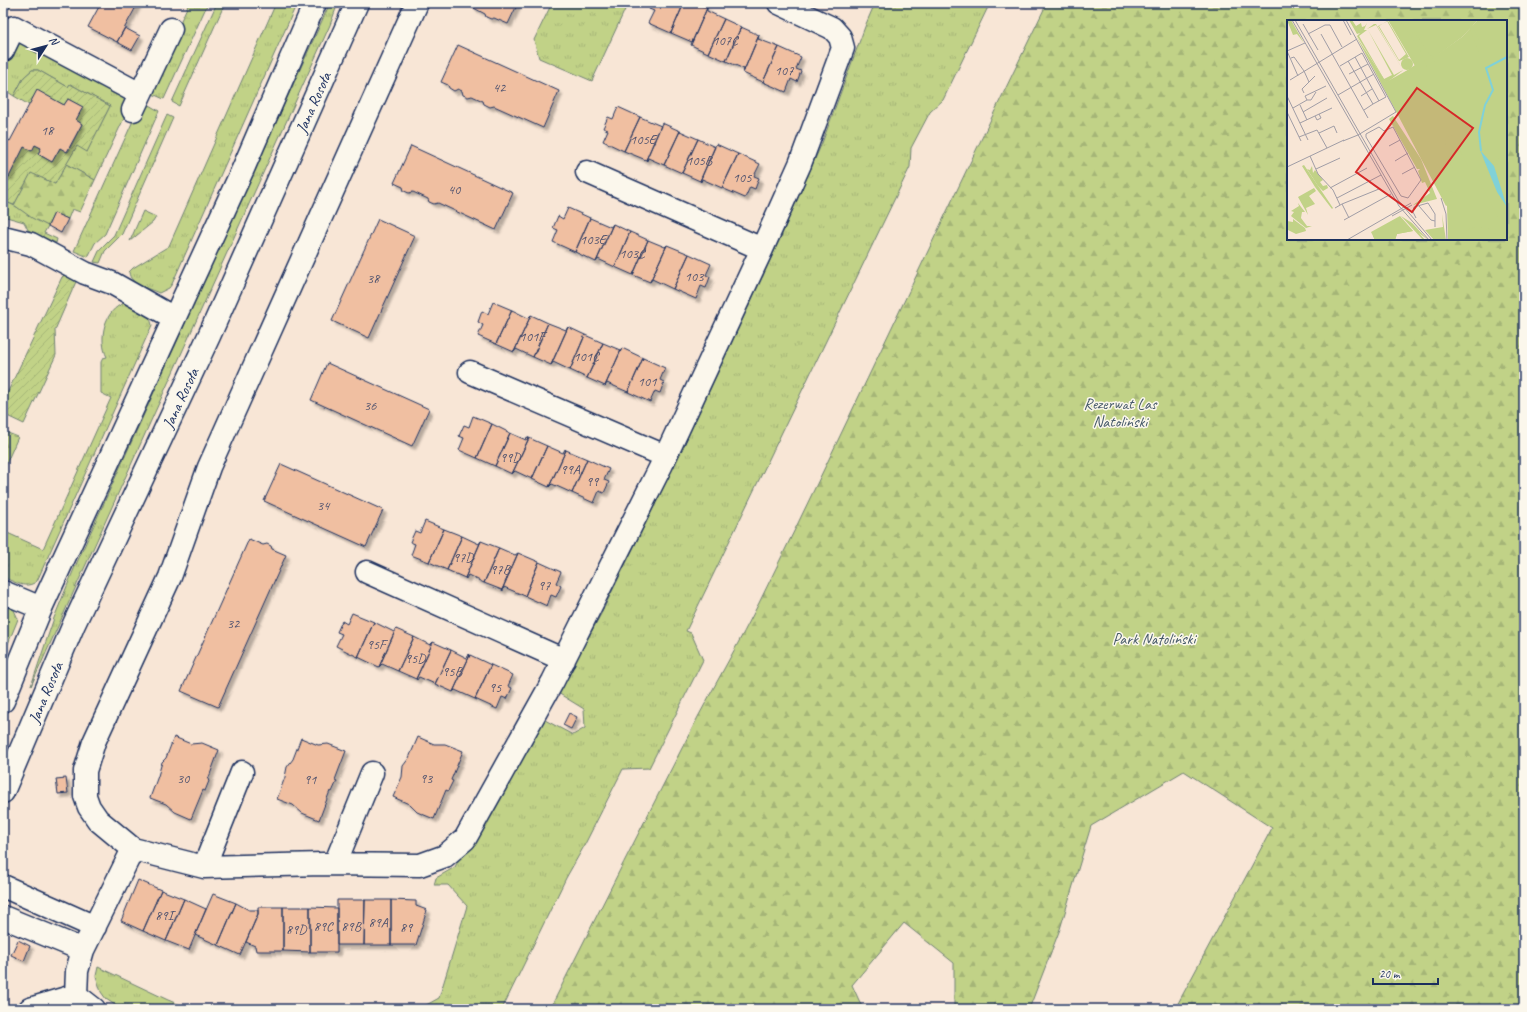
<svg xmlns="http://www.w3.org/2000/svg" width="1527" height="1012" font-family="Caveat,sans-serif">
<style>
.grass{fill:url(#grass-tufts);stroke:#6e8072}
.forest{fill:url(#forest-firs);stroke:#6e8072;fill-rule:evenodd}
.garden{fill:url(#garden-furrows);stroke:#6e8072}
.building{fill:#f0bfa1;stroke:#1b2f5e;filter:url(#shadow)}
.lines{fill:none;stroke-linecap:round;stroke-linejoin:round}
.minor-casing{stroke:#1b2f5e;stroke-width:25}
.tertiary-casing{stroke:#1b2f5e;stroke-width:25}
.minor{stroke:#fbf7ec;stroke-width:22}
.tertiary{stroke:#fbf7ec;stroke-width:22}
.labels{text-anchor:middle;stroke-width:3;stroke-linejoin:round;paint-order:stroke}
.number-label{font-size:14px;fill:#50536f}
.street-label{font-size:16px;fill:#1b2f5e;stroke:#fbf7ec}
.park-label{font-size:16px;fill:#445868;stroke:#fbf7ec}
.inset-river{fill:none;stroke:#80d1d8;stroke-width:2}
.inset-road{fill:none;stroke:#a09da6;stroke-width:1}
.view{fill:#d62828;fill-opacity:0.15;stroke:#d62828;stroke-width:2}
.inset-edge{fill:none;stroke:#1b2f5e;stroke-width:2}
</style>
<defs>
<pattern id="grass-tufts" width="24" height="20" patternUnits="userSpaceOnUse"><rect width="24" height="20" fill="#c1d287"/><path d="M3 7l-1-3M5 7V3M7 7l1-3M15 17l-1-3M17 17v-4M19 17l1-3" fill="none" stroke="#a5b577"/></pattern>
<pattern id="forest-firs" width="22" height="20" patternUnits="userSpaceOnUse"><rect width="22" height="20" fill="#c1d287"/><path d="M5 1l3.5 6h-7zM16 11l3.5 6h-7z" fill="#a5b577"/></pattern>
<pattern id="garden-furrows" width="10" height="10" patternUnits="userSpaceOnUse"><rect width="10" height="10" fill="#c1d287"/><path d="M-1 1l2-2M0 10L10 0M9 11l2-2" fill="none" stroke="#a5b577"/></pattern>
<filter id="shadow"><feDropShadow dx="3.5" dy="3.5" stdDeviation="1" flood-color="#0004"/></filter>
</defs>
<rect width="100%" height="100%" fill="#f8e6d6"/>
<filter id="ink" filterUnits="userSpaceOnUse"><feTurbulence type="fractalNoise" baseFrequency=".025" numOctaves="2"/><feDisplacementMap in="SourceGraphic" scale="8" xChannelSelector="R" yChannelSelector="G"/><feConvolveMatrix kernelMatrix="1 2 1 2 8 2 1 2 1" color-interpolation-filters="sRGB"/></filter>
<g filter="url(#ink)">
<!-- grass -->
<path class="grass" d="M3 3H12L3 19Z
M189 3H208L164 99 148 92Z
M217 3H225L179 106 172 102Z
M276 3H297L172 284 169 288 159 293C148 288 130 285 129 272L133 268 169 246Z
M330 3H338L330 25 31 686 54 618 74 569Z
M552 3H628L592 81 539 58 534 40Z
M875 3H990L943 100 930 112 911 148 910 167 686 631 691 633 703 660 649 768 623 769 583 848 566 878 502 1009H419L439 998 467 906 448 885H434L436 878 455 867 459 859 473 845 543 719 573 735 585 728 584 709 558 693 601 614 683 447 780 239 822 143 866 24Z
M15 40 134 97 95 180 66 164 77 145 87 151 110 106 70 84 68 87 38 70H32L24 77 14 96 3 89V62Z
M142 101 159 111 105 234 95 243 88 257 74 251Z
M167 115 173 118 122 234 105 251 100 263 94 262 100 249 114 235Z
M3 201C19 206 33 218 48 226L44 233 57 239 56 243 28 230 24 222 3 216Z
M143 211 156 217 153 222 130 241Z
M125 303C137 307 150 312 152 325L37 581C26 590 15 582 3 577V531L43 549 111 398 101 393V362L103 358 107 357C98 340 104 309 125 303Z
M3 605 14 610 18 619 3 656Z
M98 967 168 1000 190 1009H121L106 999 101 992 96 976Z"/>
<!-- forest -->
<path class="forest" d="M1047 3H1524V1009H1175L1272 828 1184 771 1091 826 1060 929 1029 1009H954V963L904 923 852 985 863 1009H550C599 911 648 814 698 717 718 679 740 641 759 603 857 404 950 202 1047 3ZM1288 21H1506V239H1288Z
M66 164 95 180 80 212 72 209 68 219 54 213 48 226 32 218 14 205 31 172 55 184Z
M3 431 18 437 3 471Z"/>
<!-- garden -->
<path class="garden" d="M32 70H38L68 87 70 84 110 106 87 152 77 146 55 184 31 173 14 205 3 201V174L9 177 24 147 31 151 35 145 41 148 38 154 52 162 60 148 68 152 82 124 76 120 82 107 68 99 64 105 37 91 29 105 14 96 24 77Z
M68 271 78 277 55 330 56 355 24 424 3 414V402L62 277Z"/>
<!-- building -->
<path class="building" d="M101 3H138L117 42 88 27Z
M474 3H518L508 24 494 18 491 19 486 17 485 14 472 7Z
M652 3H684L671 33 648 23 654 11 649 9Z
M684 3H696L707 8 692 42 671 33Z
M707 8V11L724 19 708 53 691 45Z
M724 19 741 27 726 61 708 53Z
M741 27 759 35 743 73 744 69 726 61Z
M125 28 140 36 132 50 117 42Z
M759 35 758 39 779 47 763 82 743 73Z
M458 45 559 91 543 128 494 106 490 107 484 104 483 101 472 96 468 97 463 95 462 91 458 89 454 91 449 88 448 85 441 82Z
M779 47 801 57 796 69 801 71 797 82 791 79 786 92 763 82Z
M37 90 64 105 68 99 83 107 76 120 82 124 67 152 60 148 52 162 38 154 41 148 35 145 32 151 24 147 9 177 3 174V137L10 141Z
M618 107 640 117 624 151 603 141 608 130 603 128 608 117 613 119Z
M640 117 661 126 646 160 624 151Z
M662 123 680 131 664 165 648 158 647 161 646 160Z
M680 131 698 139 682 173 664 165Z
M698 139 715 147 700 181 682 173Z
M716 144 738 154 722 188 702 179 701 182 700 181Z
M411 146 513 193 496 230 438 203 434 204 429 202 428 199 413 192 409 193 404 191 403 187 394 183Z
M738 154 760 164 754 176 759 178 755 189 750 187 745 198 722 188Z
M568 208 590 218 575 252 553 242 558 230 553 228 558 216 563 219Z
M54 213 68 219 61 233 48 226Z
M590 218 611 227 613 224 596 262 575 252Z
M378 219 415 236 369 338 332 321Z
M613 224 630 232 615 267 598 259 596 262Z
M630 232 648 240 633 275 615 267Z
M648 240 665 247 667 245 650 282 633 275Z
M667 245 689 254 673 289 652 279 650 282Z
M689 254 711 264 706 275 710 277 706 288 701 286 696 299 673 289Z
M493 302 512 310 496 344 478 336 483 325 478 322 482 311 488 314Z
M512 310 528 318 531 315 514 352 496 344Z
M531 315 548 323 533 357 516 349 514 352Z
M548 323 566 330 568 327 551 365 533 357Z
M568 327 585 335 570 370 553 362 551 365Z
M585 335 603 343 587 378 570 370Z
M603 343 620 350 622 348 605 386 587 378Z
M622 348 643 358 628 392 607 383 605 386Z
M643 358 665 368 660 380 664 382 660 393 655 391 650 402 628 392Z
M327 363 429 409 412 446 311 400Z
M473 416 492 424 477 458 459 450 464 438 459 436 464 425 469 427Z
M492 424 510 433 495 466 477 458Z
M510 433 526 440 527 437 529 438 512 474 495 466Z
M529 438 547 446 532 479 515 471 512 474Z
M547 446 563 453 565 449 566 450 549 487 532 479Z
M566 450 587 459 572 493 552 484 549 487Z
M587 459 609 469 604 480 609 482 604 493 599 491 594 503 572 493Z
M281 464 383 510 366 547 264 501Z
M425 521 444 529 429 562 411 555 415 544 410 542 415 531 420 533Z
M444 529 462 536 447 570 429 562Z
M462 536 479 544 481 541 465 578 447 570Z
M249 539 263 545 267 544 271 546 272 549 286 555 218 707 181 691Z
M481 541 499 548 484 583 468 575 466 579 465 578Z
M499 548 515 555 518 553 502 590 484 583Z
M518 553 539 562 525 596 504 587 503 591 502 590Z
M539 562 561 572 556 583 561 586 556 597 551 595 547 606 525 596Z
M352 613 374 622 358 657 336 646 342 634 337 632 342 621 347 624Z
M374 622 394 632 396 629 379 667 358 657Z
M396 629 414 637 398 671 382 664 379 667Z
M414 637 430 645 433 642 416 679 398 671Z
M433 642 451 650 435 684 419 677 417 680 416 679Z
M451 650 467 658 469 654 470 655 453 692 435 684Z
M470 655 491 665 475 699 455 690 453 692Z
M491 665 513 675 508 686 512 688 507 699 502 697 497 709 475 699Z
M569 713 577 717 571 729 563 725Z
M174 737 191 744 202 743 219 750 208 780 209 781 205 791 203 790 191 819 175 812 166 804 150 798 158 776 162 762 166 758Z
M418 737 434 744H445L463 751 451 780 453 781 448 791 446 790 434 819 417 812 409 804 393 797 402 777 403 766 409 758Z
M301 738 318 745 328 744 346 751 335 780 337 781 332 792 330 791 319 820 302 813 293 805 277 799 285 777 287 767 293 759Z
M66 778 68 793 58 794 56 779Z
M138 880 161 890 143 931 121 921Z
M161 890 184 899 166 941 143 931Z
M213 894 236 903 218 945 195 935Z
M184 899 206 909 189 950 166 941Z
M337 900H365L364 945H337Z
M365 900H391V945H364Z
M391 900 416 901V906L427 910 416 945H391Z
M236 903 249 910H258V914L240 955 218 945Z
M258 907H283V951H256L255 946 246 942 258 914Z
M283 907H310V952L283 951Z
M310 907 337 908V952H310Z
M18 940 30 946 24 961 11 955Z"/>
<g class="lines">
<defs>
<path id="minor" d="M417 3 209 467 170 577 94 742 85 771V796L89 807 98 820 133 849 204 867 323 864 420 865 445 856 465 839 553 681 661 466 762 249 800 164 843 48 840 37 832 28 779 3
M3 50 14 27 140 94
M133 110 171 29
M587 172 762 249
M3 237 31 244 85 273 112 283 174 318
M470 372 665 456
M367 572 564 660
M3 592 41 608
M335 864 372 773
M204 867 242 772
M3 886 95 927
M3 917 83 950
M76 995 77 971 83 950 133 849
M30 1009 76 995 94 1009"/>
<g id="tertiary">
<path d="M3 701 41 608 243 169 315 3"/>
<path id="s1" d="M3 792 74 624 209 336 357 3"/>
</g>
</defs>
<!-- minor casing -->
<use href="#minor" class="minor-casing"/>
<!-- tertiary casing -->
<use href="#tertiary" class="tertiary-casing"/>
<!-- minor -->
<use href="#minor" class="minor"/>
<!-- tertiary -->
<use href="#tertiary" class="tertiary"/>
</g>
</g>
<g class="labels">
<!-- number labels -->
<g class="number-label">
<text x="725" y="45">107C</text>
<text x="784" y="75">107</text>
<text x="499" y="92">42</text>
<text x="47" y="135">18</text>
<text x="643" y="144">105E</text>
<text x="699" y="165">105B</text>
<text x="742" y="182">105</text>
<text x="454" y="194">40</text>
<text x="593" y="244">103E</text>
<text x="632" y="258">103C</text>
<text x="694" y="281">103</text>
<text x="373" y="283">38</text>
<text x="532" y="341">101F</text>
<text x="586" y="361">101C</text>
<text x="647" y="386">101</text>
<text x="370" y="410">36</text>
<text x="510" y="462">99D</text>
<text x="570" y="474">99A</text>
<text x="592" y="486">99</text>
<text x="323" y="510">34</text>
<text x="463" y="562">97D</text>
<text x="500" y="574">97B</text>
<text x="544" y="590">97</text>
<text x="233" y="628">32</text>
<text x="376" y="649">95F</text>
<text x="415" y="663">95D</text>
<text x="452" y="676">95B</text>
<text x="495" y="692">95</text>
<text x="183" y="783">30</text>
<text x="426" y="783">93</text>
<text x="310" y="784">91</text>
<text x="164" y="920">89I</text>
<text x="378" y="927">89A</text>
<text x="323" y="931">89C</text>
<text x="351" y="931">89B</text>
<text x="406" y="932">89</text>
<text x="296" y="934">89D</text>
</g>
<!-- street labels -->
<g class="street-label">
<text dy="6" stroke="none"><textPath href="#s1" startOffset="756">Jana Rosoła</textPath></text>
<text dy="6" stroke="none"><textPath href="#s1" startOffset="432">Jana Rosoła</textPath></text>
<text dy="6" stroke="none"><textPath href="#s1" startOffset="108">Jana Rosoła</textPath></text>
</g>
<!-- park labels -->
<g class="park-label">
<text x="1120" y="409">Rezerwat Las<tspan x="1120" dy="18">Natoliński</tspan></text>
<text x="1154" y="644">Park Natoliński</text>
</g>
</g>
<!-- overview -->
<g transform="translate(1287 20)">
<rect width="220" height="220" fill="#f8e6d6"/>
<path d="M0 0H4L17 23 10 14 6 15ZM62 0H65L69 6 74 3 75 7 78 6 80 3 77 10H80L72 16 97 59 105 55 81 10 107 55 116 50 89 5 80 9 87 4H89L116 50 115 51 99 63 70 16 73 13 70 14ZM116 0H191L175 17 151 35 220 0V220H161L160 186 97 67 128 45 138 31ZM101 1 122 37 120 38 112 41 91 6ZM100 1 119 34 112 40 92 6ZM106 96 134 139 150 179 126 185 143 173 138 162 135 163 131 151 133 149H130L102 99ZM17 145 46 188 45 189 28 167 15 146ZM11 183 18 192H15L14 198 20 206H25L19 208 4 196 7 192 4 191 12 186ZM155 194 159 220H147L138 210 156 207ZM113 196 126 211 110 214 108 220H88L84 212ZM114 196 125 203 141 220 132 213 138 220H136ZM6 199 18 208 19 211 9 214 1 210 0 201 6 202Z" fill="#c1d287" fill-rule="evenodd"/>
<path d="M101 0H116L127 17 132 18 138 31 147 37 175 17 191 0H220V134L205 143 193 131 210 172 220 187V207L210 196 188 152 186 153 181 146 165 115 159 117 158 125 167 137 163 140 156 139 157 144 164 145 169 153V158L159 170 169 173 170 177 159 186 69 16 99 62 128 46ZM220 138V183L215 173 207 146ZM107 200 110 203 116 200 126 211 110 214 108 220H88L86 216ZM188 207 202 209 203 213 220 216V220L177 219 180 210Z" fill="#c1d287"/>
<path d="M113 0H119L132 19 148 42 146 47H140L133 30ZM184 2 192 20V32L181 5Z" fill="#c1d287"/>
<path d="M25 146 26 153 28 150 36 160 33 162 36 166 40 165 41 168 36 171 31 166 20 149 23 150Z" fill="#c1d287"/>
<path d="M114 44a6 6 0 1 1 12 0a6 6 0 1 1-12 0ZM27 168 29 171 22 176 28 184 19 188 21 195 11 177Z" fill="#c1d287"/>
<path d="M193 130 207 146 220 187 210 172Z" fill="#80d1d8"/>
<path class="inset-river" d="M194 131 192 112 198 85 206 70 199 48 220 37"/>
<path class="inset-road" d="M5 0 112 186 142 220M8 0 111 180 145 220M56 0 64 15M16 4 31 30M21 14 38 5H43L55 27M34 14 81 98M68 37 92 81M4 38 7 37 17 51M61 41 86 84 77 90M53 46 75 33 99 77 86 84M17 51 22 62M62 54 81 44M11 56 0 31 18 23M3 60 70 19M17 73 15 69 28 56M51 75 87 54M0 76 21 120M18 76 39 66M18 76 20 80H24L29 72M74 76 85 69M13 85 20 100M6 88 20 80M0 92 14 121M16 92 40 78M28 96 30 100 34 98 32 94M13 103 45 88M92 107 97 111 106 107 134 160 121 178 114 176 79 117V114ZM32 113 47 106 50 113M12 117 30 110 40 128M56 121 71 115 109 92 59 0M102 126 113 120M23 136 31 154 46 170 53 185M108 141 121 133M0 147 57 120M29 149 53 138M115 154 128 147M43 168 80 148M50 178 94 155M154 178 159 194 160 220M55 184 92 169M132 186 144 200 148 201M48 188 55 184 62 198M105 196 125 185M129 198 126 192 127 187 141 183 148 194V207M57 200 104 174M60 220 124 183"/>
<path class="view" d="M130 68 186 108 125 192 69 152Z"/>
<rect width="220" height="220" class="inset-edge"/>
</g>
<!-- margin -->
<rect width="1527" height="1012" fill="none" stroke="#fbf7ec" stroke-width="16"/>
<rect x="8" y="8" width="1511" height="996" fill="none" stroke="#1b2f5e" stroke-width="1.5" filter="url(#ink)"/>
<!-- north arrow -->
<g transform="translate(46 46) rotate(54)" stroke="#fbf7ec" stroke-width="3" paint-order="stroke">
<path d="M0-3L7 15L0 10L-7 15Z" fill="#1b2f5e"/>
<text y="-6" font-size="11" font-weight="bold" text-anchor="middle" fill="#1b2f5e">N</text>
</g>
<!-- scale -->
<path d="M1373 978v6h65v-6" fill="none" stroke="#1b2f5e" stroke-width="2"/>
<text x="1379" y="978" font-size="12" fill="#1b2f5e" stroke="#fbf7ec" stroke-width="3" paint-order="stroke">20 m</text>
</svg>
